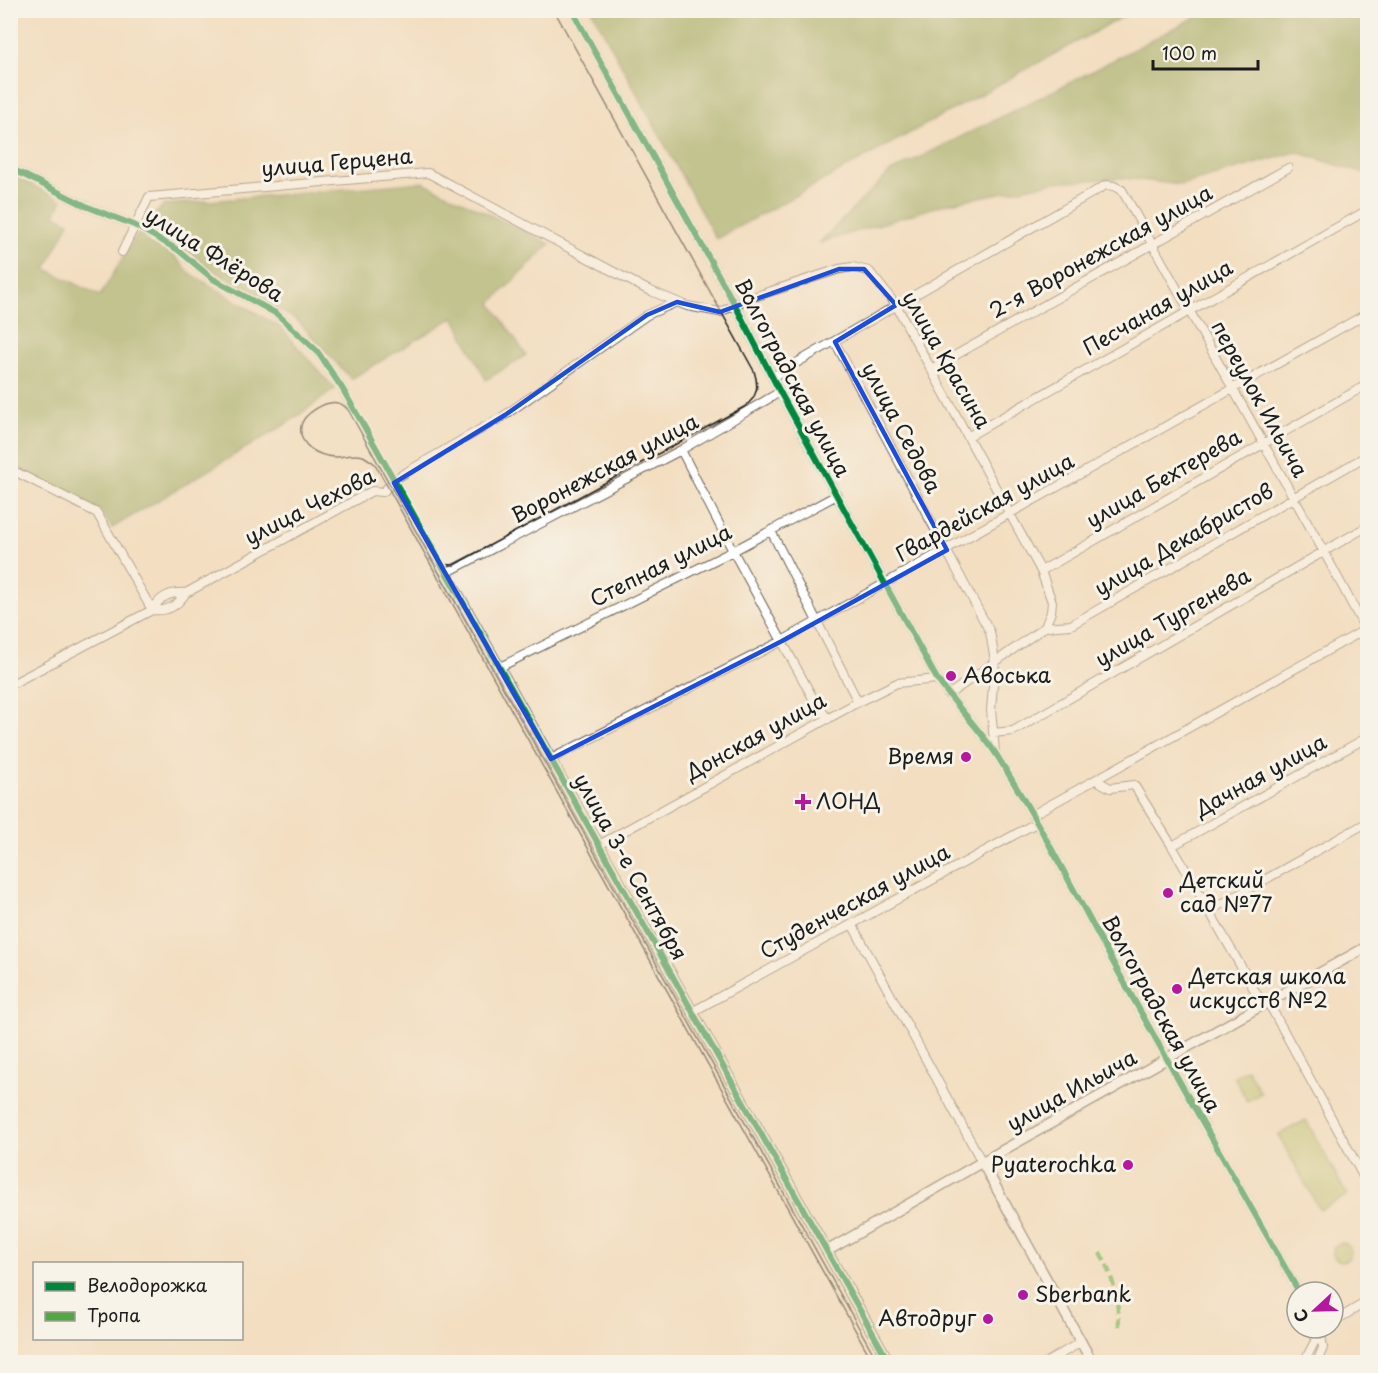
<svg xmlns="http://www.w3.org/2000/svg" width="1378" height="1373" font-family="'Playpen Sans',sans-serif">
<style>
.green{fill:#aebb5e;stroke:#656c3d;stroke-width:1.5}
.forest{fill:#8aa355;stroke:#536038;stroke-width:1.5}
.lines{fill:none;stroke-linecap:round;stroke-linejoin:round}
.minor-casing{stroke:#676056;stroke-width:10}
.tertiary-casing{stroke:#676056;stroke-width:12}
.minor{stroke:#fff;stroke-width:8}
.tertiary{stroke:#fff;stroke-width:9}
.tram{stroke:#1c1c1c;stroke-width:1.5}
.quiet{stroke:#52a943;stroke-width:4.5;stroke-dasharray:9 4.5;stroke-linecap:butt}
.cycleway-casing{stroke:#f7f3e8;stroke-width:10}
.cycleway{stroke:#00873e;stroke-width:6}
.marked{fill:none;stroke:#1d4ed8;stroke-width:4.5;stroke-linejoin:round}
.poi-dot{fill:#b5179e;stroke:#f7f3e8;stroke-width:2}
.labels{text-anchor:middle;stroke-width:6;stroke-linejoin:round;paint-order:stroke}
.street-label{font-size:21px;fill:#1c1c1c;stroke:#f7f3e8}
.poi-label{font-size:21px;fill:#1c1c1c;stroke:#f7f3e8;text-anchor:start}
</style>
<rect width="100%" height="100%" fill="#f7f3e8"/>
<filter id="ink" filterUnits="userSpaceOnUse"><feTurbulence type="fractalNoise" baseFrequency=".0167" numOctaves="2"/><feDisplacementMap in="SourceGraphic" scale="12" xChannelSelector="R" yChannelSelector="G"/><feConvolveMatrix kernelMatrix="1 2 1 2 8 2 1 2 1" color-interpolation-filters="sRGB"/></filter>
<filter id="wash" filterUnits="userSpaceOnUse"><feTurbulence type="fractalNoise" baseFrequency=".008" numOctaves="4" result="noise"/><feDisplacementMap in="SourceGraphic" scale="24" xChannelSelector="R" yChannelSelector="G"/><feGaussianBlur stdDeviation="1.35" result="paint"/><feColorMatrix in="noise" values="0 0 0 0 0 0 0 0 0 0 0 0 0 0 0 0 0 1.4 0 .05"/><feComposite in="paint" operator="in"/></filter>
<g filter="url(#wash)">
<rect width="100%" height="100%" fill="#f3dec1"/>
<!-- green -->
<path class="green" d="M1247 1069 1261 1093 1247 1101 1234 1076Z
M1306 1120 1347 1195 1320 1210 1278 1135Z
M1333 1252a9 9 0 1 1 18 0a9 9 0 1 1-18 0Z"/>
<!-- forest -->
<path class="forest" d="M592 11H1133L716 239Z
M1207 11H1367V175L1297 152 1181 185 1124 178 1055 182 945 204 819 243 890 172 1073 81Z
M10 174 62 200 55 215 69 222 46 269 100 296 135 238 146 226 191 274 280 327 335 389 283 426 112 528 100 510 11 466Z
M423 182 550 244 491 303 526 355 486 380 454 317 351 379 298 321 208 267 154 224V215L164 205Z"/>
</g>
<g filter="url(#ink)">
<g class="lines">
<defs>
<path id="minor" d="M572 10 735 305 780 392 937 679C955 705 978 727 996 754 1041 825 1079 901 1120 975 1179 1081 1239 1187 1299 1292
M10 168 88 207 134 225 178 250 213 279 277 314 317 351 342 388 446 573 681 450 780 392
M122 252 149 197 428 173 646 289 687 306 720 312 750 298 839 269 852 267 869 271 896 305 1041 571 1052 602 1051 612 1045 627 948 695
M835 342 990 632 995 661 991 710 995 751
M931 369 1288 168
M772 377 1106 185 1114 186 1122 190 1324 552 1368 634
M969 436 1364 212
M681 450 733 551 815 702 828 719
M10 469 97 513 152 610C168 612 177 606 186 593
M771 531 858 702
M1041 571 1368 384
M1045 627 1071 625 1368 455
M500 667 733 551 837 495
M10 685 152 610C161 596 170 592 186 593L372 491 383 492 398 477 505 415 647 315 677 302
M993 733 1013 731 1368 526
M551 759 782 641 1368 313
M1096 780 1110 788 1134 785 1172 846 1263 1005
M1032 815 1368 628
M599 845 858 702 897 683 937 679
M1172 846 1368 737
M1209 911 1368 822
M852 924 982 1162
M1268 1002 1368 1185
M692 1012 1036 823
M1333 1322 1368 1301
M1047 1362 1081 1342
M1304 1362 1322 1328
M1317 1362 1323 1348 1320 1329"/>
<path id="tertiary" d="M446 573 889 1362
M982 1162 1092 1362
M827 1251 982 1162 1368 946"/>
</defs>
<!-- minor casing -->
<use href="#minor" class="minor-casing"/>
<!-- tertiary casing -->
<use href="#tertiary" class="tertiary-casing"/>
<!-- minor -->
<use href="#minor" class="minor"/>
<!-- tertiary -->
<use href="#tertiary" class="tertiary"/>
<!-- tram -->
<path class="tram" d="M430 559 439 564 454 565 744 407C758 397 759 386 754 371L554 10
M873 1362 375 464C371 461 367 458 363 456 353 453 344 457 335 457 318 456 298 446 301 426 303 414 326 400 338 403 343 404 346 407 349 411L878 1362"/>
<!-- quiet -->
<path class="quiet" d="M1100 1253C1114 1277 1119 1303 1119 1330"/>
<defs>
<path id="cycleway" d="M572 10 735 305 780 392 937 679C955 705 978 727 996 754 1041 825 1079 901 1120 975 1179 1081 1239 1187 1299 1292
M10 168 88 207 134 225 178 250 213 279 277 314 317 351 342 388 365 428 889 1362"/>
</defs>
<!-- cycleway casing -->
<use href="#cycleway" class="cycleway-casing"/>
<!-- cycleway -->
<use href="#cycleway" class="cycleway"/>
</g>
</g>
<!-- marked area -->
<path d="M0 0H1378V1373H0ZM839 269H864L896 305 835 342 947 550 782 641 551 759 394 483 505 415 647 315 677 302 720 312Z" fill="#f3dec1" fill-opacity=".55" fill-rule="evenodd"/>
<path class="marked" d="M839 269H864L896 305 835 342 947 550 782 641 551 759 394 483 505 415 647 315 677 302 720 312Z"/>
<!-- markers -->
<g class="poi-dot">
<circle cx="951" cy="676" r="6"/>
<circle cx="966" cy="757" r="6"/>
<path d="M800 793h6v6h6v6h-6v6h-6v-6h-6v-6h6z"/>
<circle cx="1168" cy="893" r="6"/>
<circle cx="1177" cy="989" r="6"/>
<circle cx="1128" cy="1165" r="6"/>
<circle cx="1023" cy="1295" r="6"/>
<circle cx="988" cy="1319" r="6"/>
</g>
<g class="labels">
<!-- street labels -->
<g class="street-label">
<text transform="translate(337 163) rotate(-5)" y="7">улица Герцена</text>
<text transform="translate(1101 252) rotate(-29)" y="7">2-я Воронежская улица</text>
<text transform="translate(214 255) rotate(32)" y="7">улица Флёрова</text>
<text transform="translate(1158 308) rotate(-30)" y="7">Песчаная улица</text>
<text transform="translate(946 360) rotate(60)" y="7">улица Красина</text>
<text transform="translate(792 378) rotate(62)" y="7">Волгоградская улица</text>
<text transform="translate(1259 399) rotate(61)" y="7">переулок Ильича</text>
<text transform="translate(901 428) rotate(62)" y="7">улица Седова</text>
<text transform="translate(605 469) rotate(-28)" y="7">Воронежская улица</text>
<text transform="translate(1164 479) rotate(-30)" y="7">улица Бехтерева</text>
<text transform="translate(310 507) rotate(-27)" y="7">улица Чехова</text>
<text transform="translate(985 508) rotate(-29)" y="7">Гвардейская улица</text>
<text transform="translate(1184 540) rotate(-30)" y="7">улица Декабристов</text>
<text transform="translate(661 566) rotate(-27)" y="7">Степная улица</text>
<text transform="translate(1173 618) rotate(-30)" y="7">улица Тургенева</text>
<text transform="translate(756 737) rotate(-29)" y="7">Донская улица</text>
<text transform="translate(1261 776) rotate(-29)" y="7">Дачная улица</text>
<text transform="translate(630 867) rotate(61)" y="7">улица 3-е Сентября</text>
<text transform="translate(855 902) rotate(-29)" y="7">Студенческая улица</text>
<text transform="translate(1161 1014) rotate(61)" y="7">Волгоградская улица</text>
<text transform="translate(1072 1091) rotate(-29)" y="7">улица Ильича</text>
</g>
<!-- poi labels -->
<g class="poi-label">
<text x="963" y="683">Авоська</text>
<text x="954" y="764" text-anchor="end">Время</text>
<text x="816" y="809">ЛОНД</text>
<text x="1180" y="888">Детский<tspan x="1180" dy="24">сад №77</tspan></text>
<text x="1189" y="984">Детская школа<tspan x="1189" dy="24">искусств №2</tspan></text>
<text x="1116" y="1172" text-anchor="end">Pyaterochka</text>
<text x="1035" y="1302">Sberbank</text>
<text x="976" y="1326" text-anchor="end">Автодруг</text>
</g>
</g>
<!-- margin -->
<rect width="1378" height="1373" fill="none" stroke="#f7f3e8" stroke-width="36"/>
<!-- legend -->
<rect x="33" y="1262" width="210" height="78" fill="#f7f3e8" stroke="#9f9d96" stroke-width="1.5"/>
<rect x="45" y="1282" width="30" height="9" fill="#00873e" stroke="#9f9d96" stroke-width="1.5"/>
<text x="87" y="1292" font-size="18" fill="#1c1c1c">Велодорожка</text>
<rect x="45" y="1312" width="30" height="9" fill="#52a943" stroke="#9f9d96" stroke-width="1.5"/>
<text x="87" y="1322" font-size="18" fill="#1c1c1c">Тропа</text>
<!-- north arrow -->
<g transform="translate(1315 1310) rotate(248)"><circle r="28" fill="#f7f3e8" stroke="#9f9d96" stroke-width="1.5"/>
<path d="M0-4.5L10 22L0 15L-10 22Z" fill="#b5179e"/>
<text y="-9" font-size="16" font-weight="bold" text-anchor="middle" fill="#1c1c1c">С</text>
</g>
<!-- scale -->
<path d="M1153 60v9h105v-9" fill="none" stroke="#1c1c1c" stroke-width="3"/>
<text x="1162" y="60" font-size="18" fill="#1c1c1c" stroke="#f7f3e8" stroke-width="4.5" paint-order="stroke">100 m</text>
</svg>
